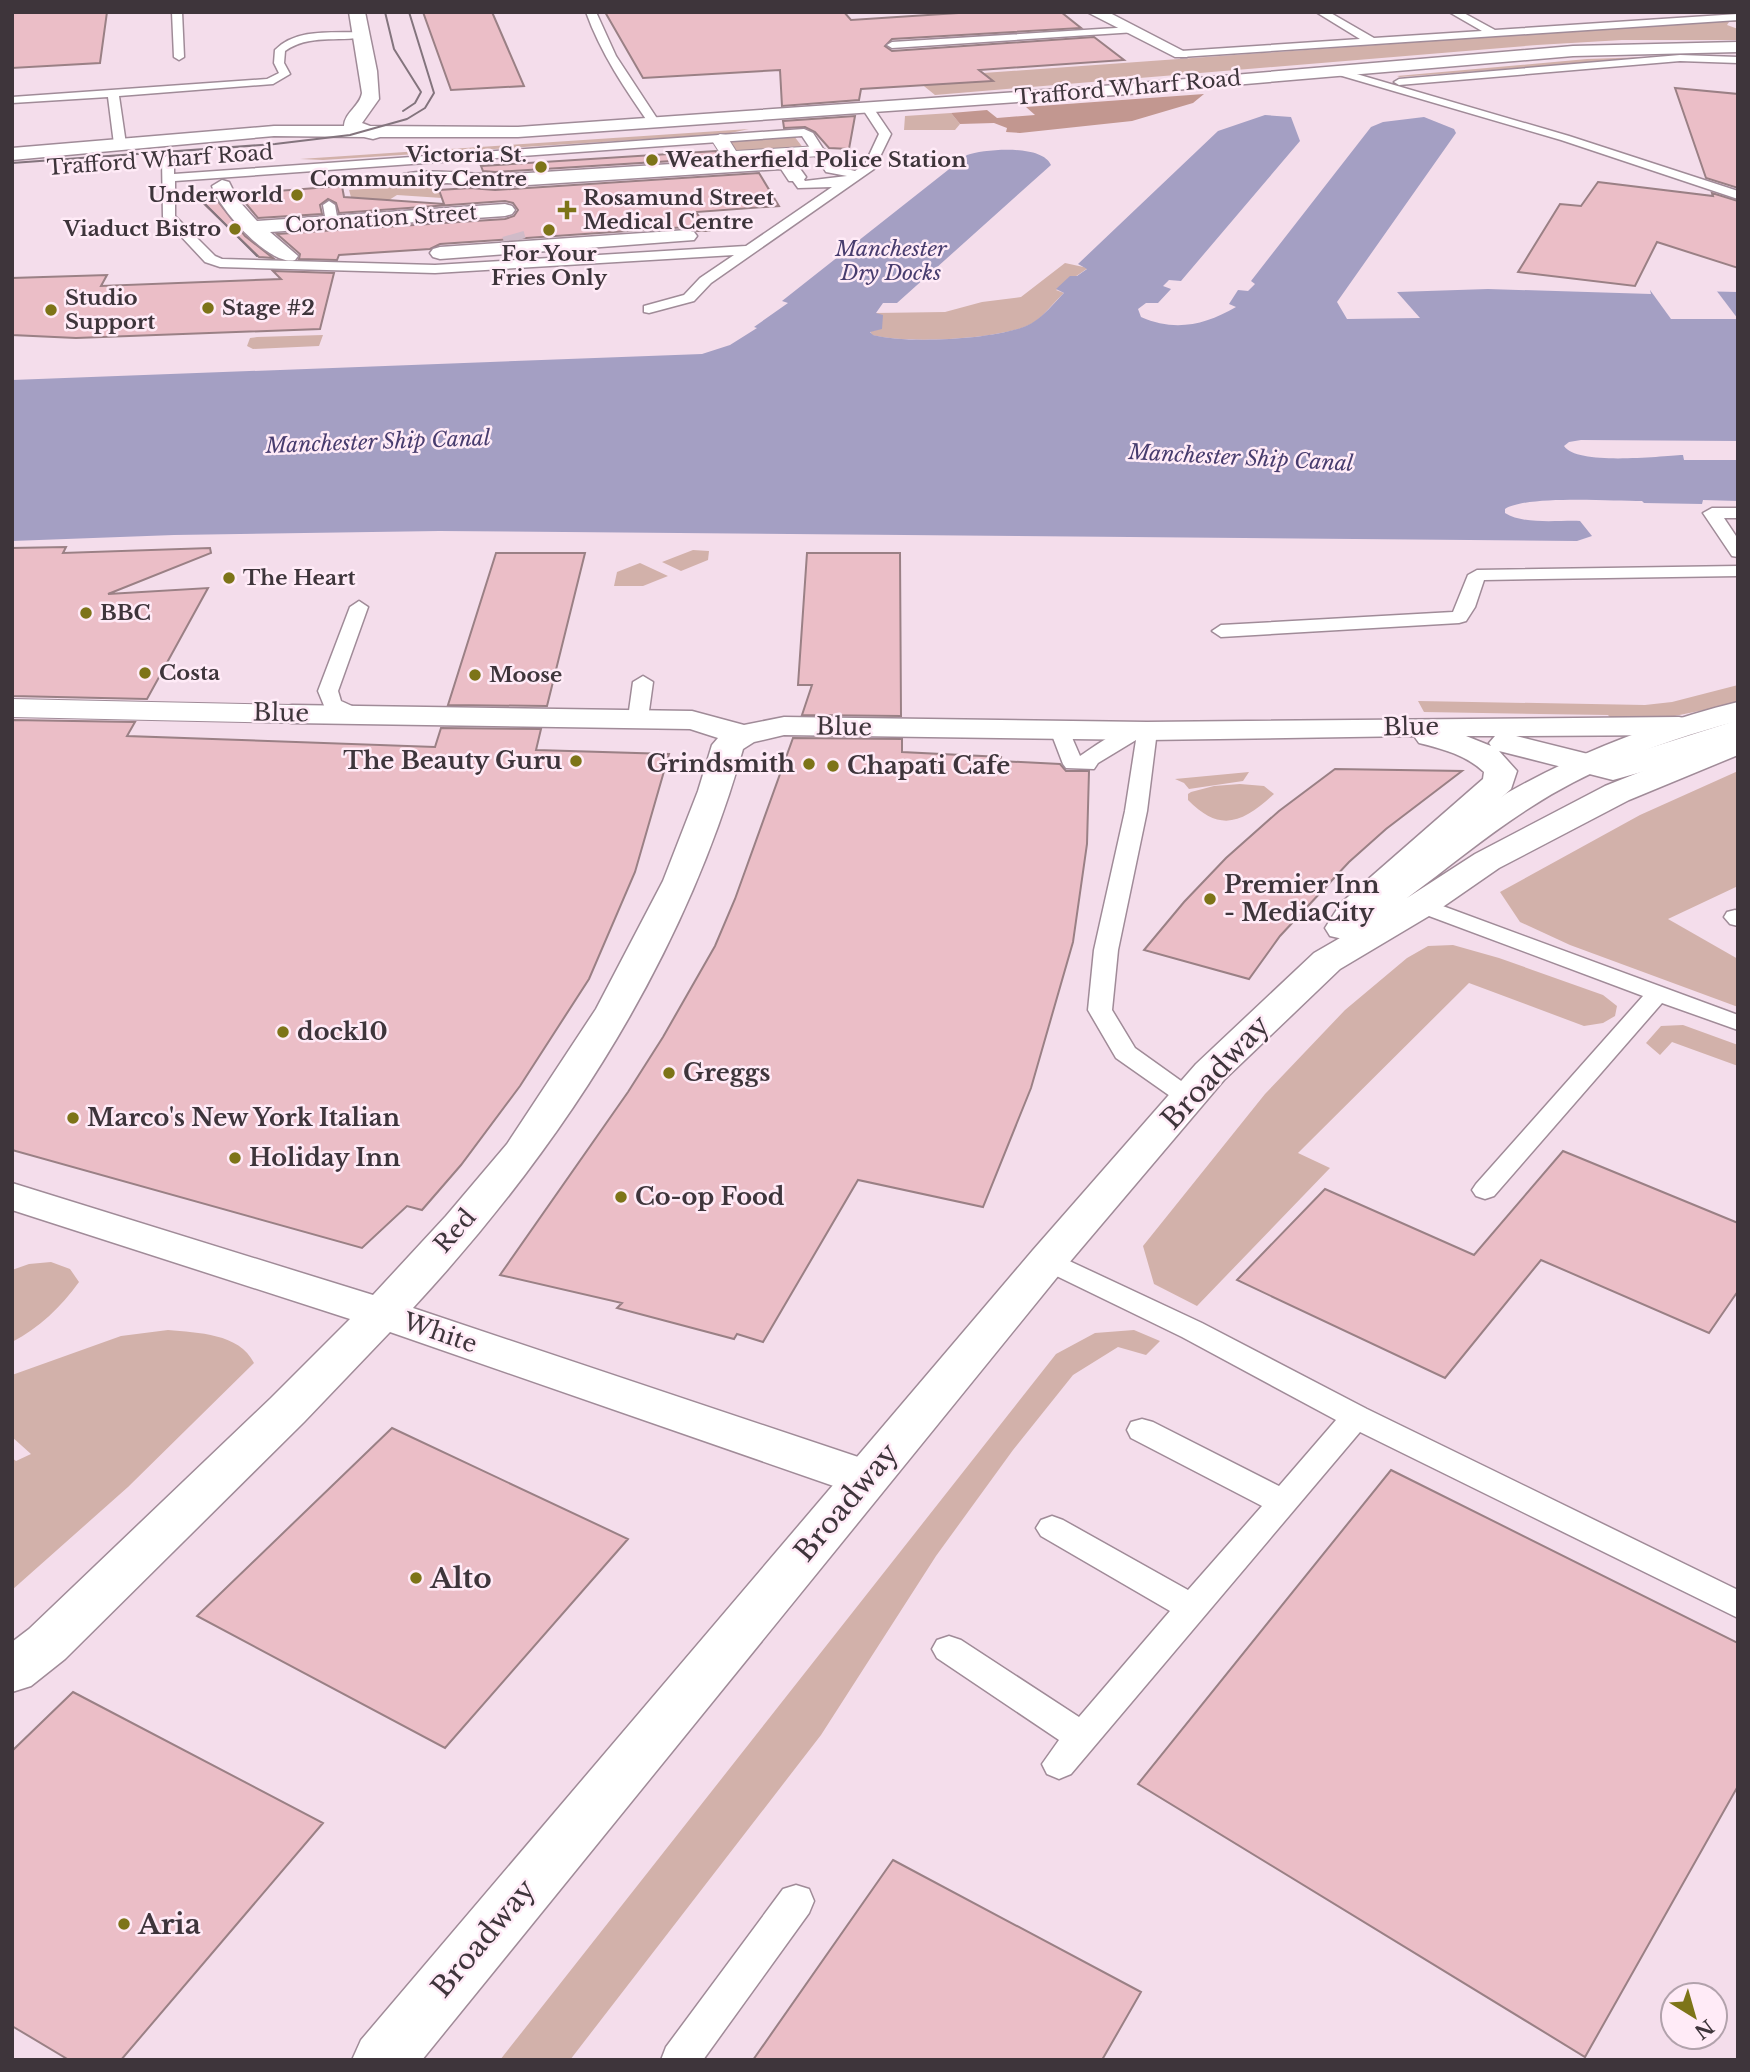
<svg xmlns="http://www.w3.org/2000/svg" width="1750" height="2072" font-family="'Libre Baskerville',serif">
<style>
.green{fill:#d2b1aa}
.forest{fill:#c29790}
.water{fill:#a49fc3}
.pier{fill:#f4ddeb}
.building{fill:#ebbec7;stroke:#9a8085;stroke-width:2}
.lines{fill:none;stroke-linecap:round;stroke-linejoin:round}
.minor-tunnel{stroke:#d0bbc8;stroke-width:22;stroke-dasharray:22 10;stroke-linecap:butt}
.service-casing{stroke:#a08b98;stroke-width:3}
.pedestrian-casing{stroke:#a08b98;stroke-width:2}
.minor-casing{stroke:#a08b98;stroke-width:3}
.tertiary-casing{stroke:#a08b98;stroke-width:3}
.service{fill:#fff;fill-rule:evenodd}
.pedestrian{fill:#fff;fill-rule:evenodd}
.minor{fill:#fff;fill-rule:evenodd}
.tertiary{fill:#fff;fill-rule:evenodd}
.tram{stroke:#83747d;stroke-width:2}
.poi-dot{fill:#7d7418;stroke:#ffebf7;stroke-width:2.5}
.labels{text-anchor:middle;stroke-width:5;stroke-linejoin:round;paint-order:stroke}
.far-street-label{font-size:21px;fill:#3e353b;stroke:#ffebf7}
.far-poi-label{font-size:21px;font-weight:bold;fill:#3e353b;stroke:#ffebf7;text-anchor:start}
.far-water-label{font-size:21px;font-style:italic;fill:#473c6e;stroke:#ffebf7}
.street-label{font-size:24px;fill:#3e353b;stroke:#ffebf7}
.poi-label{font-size:24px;font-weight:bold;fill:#3e353b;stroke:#ffebf7;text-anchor:start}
.near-street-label{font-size:28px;fill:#3e353b;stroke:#ffebf7}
.near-poi-label{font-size:28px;font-weight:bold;fill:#3e353b;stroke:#ffebf7;text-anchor:start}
</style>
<rect width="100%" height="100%" fill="#f4ddeb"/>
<!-- green -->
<path class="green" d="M1738 19V22H1729L1727 25 1738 29V40H1622L1537 45 935 95 914 78Z
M1677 56 1400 77 1397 76 1587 59Z
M951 113 960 124 955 130H904L905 116Z
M749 129 726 134 323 160 300 159Z
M794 136 804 149 738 153 729 140Z
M438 184 442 198 397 195 389 200 351 197 349 190Z
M1065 263 1088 268 1056 290 1064 293C1054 302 1044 316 1033 323 1004 340 905 344 872 335L870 331 876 330 875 313 945 312 982 302 1021 297Z
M323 335 319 346 253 349 247 346 250 338 257 337Z
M693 550 709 551 708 560 681 571 662 562Z
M640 563 668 576 643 586H614L617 572Z
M1738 685V703L1665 718 1613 721 1608 715 1424 712 1418 701 1645 705 1672 702Z
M1738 771V886L1668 919 1738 959V1007L1570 945 1520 922 1500 892 1640 815Z
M1249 772 1243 781 1189 789 1184 783 1175 779Z
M1240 784 1264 786 1274 794C1243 823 1220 833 1188 800V794L1191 792 1214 786Z
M1453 945 1499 958 1603 995 1617 1006 1615 1016 1603 1023 1584 1026 1469 983 1298 1153 1330 1168 1197 1306 1154 1284 1143 1246 1265 1094 1345 1010 1407 958 1428 946Z
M1683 1025 1738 1045V1066L1672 1042 1660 1055 1646 1043 1661 1026Z
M51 1262 70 1269 79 1282C61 1307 39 1328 12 1342V1270L29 1264Z
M168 1330C198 1333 239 1333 254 1363L128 1487 12 1590V1458L16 1461 31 1454 12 1437V1375L121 1336Z
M1134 1330 1160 1341 1146 1355 1118 1347 1073 1375 1013 1450 936 1556 821 1735 570 2060H500L1056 1354 1095 1333Z"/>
<!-- forest -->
<path class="forest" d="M1204 94 1193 103 1132 121 1020 133 1006 132 1007 128 994 123 960 124 951 113 987 110 997 118 1035 115 1026 107Z"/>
<!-- water -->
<path class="water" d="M1265 115 1291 117 1300 141 1181 281 1169 280 1163 286 1171 289 1158 303H1146L1138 309 1141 317C1175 332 1205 325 1236 307L1229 304 1238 290 1248 291 1255 284 1251 281 1371 127 1383 122 1424 117 1454 129 1456 133 1337 302 1347 319 1420 318 1397 292 1488 289 1651 294 1650 290 1738 292V441L1581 440 1569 442 1564 446C1577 466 1660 456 1683 455L1684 460H1738V501L1703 500 1702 504 1644 503 1642 501C1612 501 1527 495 1505 509V513C1524 525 1559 520 1580 521L1592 536 1577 541 439 531 174 535 12 541V380L702 354 730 345 757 328 754 327 788 303 782 301 967 155C985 149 1042 144 1051 165L897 303H883L876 313 883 315 882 329 870 332 873 335C905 344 1003 340 1032 323 1044 316 1054 303 1064 293L1056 289 1070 276H1077L1087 269 1078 264 1218 131Z"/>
<!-- pier -->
<path class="pier" d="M1650 290H1716L1738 319H1671Z"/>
<!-- building -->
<path class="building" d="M12 12H107L100 63 12 68Z
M423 12H492L524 86 451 90Z
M605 12H844L851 20 974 12H1061L1081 28 892 39 885 46 892 51 1094 37 1124 60 979 70 993 81 861 89 859 100 782 106 780 70 643 78Z
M1675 88 1738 94V188L1706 178Z
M855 116 849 149 829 148 815 132 805 127 784 128 783 121Z
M716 151 720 158 495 172 483 171 481 166Z
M759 173 779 206 696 212 709 231H697L687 227 440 244 430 249 339 255 337 260 299 259 300 254 277 234 505 219 514 216 518 210 513 203 505 201 339 213 336 203 328 199 320 205 322 214 258 218 238 194 342 186 344 197 444 204 439 190 470 188 495 190Z
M1598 182 1713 196 1712 193 1738 201V268L1657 242 1635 286 1518 272 1560 204 1581 206Z
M213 195 245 236 273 258 259 257 197 197Z
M273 271 334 273 320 329 76 338 12 335V278L107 275 101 286 281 279Z
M66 547 63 553 210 548 211 553 108 594 208 588 147 699 12 696V548Z
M496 553H585L547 706 448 705Z
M807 553H900L901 716 802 715 812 685H798Z
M12 720 135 722 127 736 435 747 441 728 541 729 536 750 669 754 635 872 589 979 520 1086 461 1165 422 1210 407 1206 362 1248 12 1150Z
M793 738 902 739V752L1001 757 1000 761 1060 764 1066 771H1089L1087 844 1073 942 1031 1088 983 1207 858 1180 763 1342 737 1334 734 1339 617 1308 622 1303 500 1275 628 1092 663 1037 715 946 735 899Z
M1335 769 1462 771 1386 829 1349 862 1280 936 1249 979 1144 950 1184 902 1226 858 1279 811Z
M1563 1151 1738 1223V1291L1709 1333 1541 1260 1445 1378 1237 1280 1325 1189 1474 1255Z
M392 1428 628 1539 445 1748 197 1616Z
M1391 1470 1738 1643V1786L1585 2057 1138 1784Z
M73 1692 323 1823 121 2060H69L12 2026V1751Z
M893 1860 1141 1992 1102 2060H753Z"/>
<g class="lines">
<!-- minor-tunnel -->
<path class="minor-tunnel" d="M513 234 515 241"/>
<defs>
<path id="service" d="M172 12H182L184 57 179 60 174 57Z
M586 12H596L616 56 660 123 658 125H650C625 89 601 54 586 12Z
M1316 12H1329L1374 38 1482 31 1449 12H1462L1495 30 1738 14V20L1181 57 1176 54 1181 51 1360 39Z
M1132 27 1137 30 1136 32 892 48 887 45 892 42Z
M361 32 366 35 365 37C337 42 309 34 285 51L284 63 290 74 273 84 119 96 126 144 120 148 114 144 108 97 12 103V97L267 79 279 73 274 63 275 50C296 28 333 33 361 32Z
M1680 55 1738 57V63L1680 61 1399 85 1394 82 1399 79Z
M1336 68 1569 136 1738 191V199L1561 140 1332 73 1331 71Z
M868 105 872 106 891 134 874 169 711 283 694 301 649 313 644 312V306L684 295 700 278 734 255 435 273 220 267 205 262 163 217 162 159 168 155 174 159V174L804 129 813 133 834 166 855 171 865 164 879 134 862 108ZM802 136 826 172 847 176 805 181 800 174H792L790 177 798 188 832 187 746 246 435 265 222 259 215 256 175 216V181Z
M329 201 335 205 338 222 332 226 326 222 323 205Z
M1712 508H1738V518H1724L1738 539V557L1732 556 1703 513Z
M1738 566V576L1484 580 1475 607 1466 621 1459 623 1221 637 1212 631 1221 625 1453 612 1468 575 1477 570Z
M359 601 368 607 338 691 341 701 363 711 366 715 363 719H349L325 708 318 691 350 607Z
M643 676 653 682 648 718 645 722H631L628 718 633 682Z
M1060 724 1067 726 1080 756C1101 742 1128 720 1154 727L1157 731 1147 811 1118 950 1112 1010 1135 1048 1198 1093 1202 1098 1198 1103 1189 1106 1180 1103 1116 1058 1088 1010 1094 950 1125 811 1136 740 1098 763 1094 769 1066 768 1063 764 1050 730 1053 726Z
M1421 898 1738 1015V1030L1662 1003 1494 1196 1485 1199 1476 1196 1472 1190 1476 1184 1643 996 1413 910 1410 905 1413 900Z
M1735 910 1738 911V926L1730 924 1724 917 1727 912Z
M1048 1251 1202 1323 1367 1409 1738 1590V1618L1360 1432 1071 1774 1059 1779 1047 1774 1042 1764 1059 1740 937 1658 932 1649 937 1640 949 1636 961 1640 1079 1717 1170 1611 1041 1536 1036 1528 1041 1520 1052 1516 1063 1520 1188 1590 1262 1506 1131 1438 1127 1430 1131 1422 1142 1419 1153 1422 1279 1486 1336 1420 1182 1337 1038 1267 1034 1260 1038 1253Z
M796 1885 809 1889 814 1901 809 1913 703 2060H661L666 2047 783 1889Z"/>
<path id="pedestrian" d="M720 134 726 135 736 151 819 146 828 151 819 156 731 162 725 161 711 139Z
M12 699 292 705 303 708 307 714 303 720 292 723 12 717Z"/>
<path id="minor" d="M1087 12H1108L1189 54 1187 57H1175Z
M786 157 793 159 806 177 803 181H789L781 169 495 187 447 183 402 186 392 180C404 165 475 174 495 175Z
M222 180 229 182 238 200 257 221 505 204 512 206 515 210 512 214 505 216 270 232 298 256 295 260C270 267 219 209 212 186Z
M687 230 694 232 697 236 694 240 440 259 433 257 430 253 433 249 440 247Z
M292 705 692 711 744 725 784 717 1147 722 1679 717 1690 719 1695 726 1690 733 1679 735 1516 736 1612 760 1738 720V740L1677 762 1613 780 1499 751 1517 771 1511 789 1368 918 1356 936 1343 939 1330 936 1325 928 1341 903 1483 779 1484 772C1466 755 1443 749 1419 743L1414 736 1147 740 784 735 754 742 743 749C683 961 561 1148 413 1308L882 1465 889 1478 882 1491 865 1496 848 1491 390 1332 304 1422 65 1659 31 1686 12 1692V1642L29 1629 271 1398 350 1319 12 1210V1183L373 1295 446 1216 507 1144 596 1009 663 881 698 791 712 745 718 738 690 729 292 723 281 721 276 714 281 707ZM1466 736H1495L1489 743 1491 746Z"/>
<path id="tertiary" d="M349 12H365L377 71 379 99 362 123 370 126 518 127 1116 85 1573 46 1738 42V52L1573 56 1116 95 518 137H380L373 139 364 137 274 136 12 160V148L274 126H344C345 112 360 106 362 93Z
M1738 702V721C1666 740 1594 766 1531 807 1488 834 1448 868 1407 898L1475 854 1605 786 1738 733V755L1629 800 1499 868 1434 913 1340 969 1224 1080 1063 1270 422 2060H352L361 2040 1033 1250 1196 1064 1314 953 1359 927 1347 924 1342 916 1347 908 1507 793C1580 752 1657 722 1738 702Z"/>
</defs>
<!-- service casing -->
<use href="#service" class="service-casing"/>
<!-- pedestrian casing -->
<use href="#pedestrian" class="pedestrian-casing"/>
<!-- minor casing -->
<use href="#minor" class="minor-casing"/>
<!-- tertiary casing -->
<use href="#tertiary" class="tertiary-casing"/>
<!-- service -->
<use href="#service" class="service"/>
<!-- pedestrian -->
<use href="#pedestrian" class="pedestrian"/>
<!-- minor -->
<use href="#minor" class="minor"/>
<!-- tertiary -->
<use href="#tertiary" class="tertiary"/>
<!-- tram -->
<path class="tram" d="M385 12 394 49 421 92 415 103 403 111
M12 163 275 144 350 135 407 119 425 108 434 93 409 12
M197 196 257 256"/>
</g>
<!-- markers -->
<g class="poi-dot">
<circle cx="652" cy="160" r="7"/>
<circle cx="541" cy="167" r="7"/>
<circle cx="297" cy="195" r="7"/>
<path d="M563.5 199.5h7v7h7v7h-7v7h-7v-7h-7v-7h7z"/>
<circle cx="235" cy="229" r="7"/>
<circle cx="549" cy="230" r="7"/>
<circle cx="208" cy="308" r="7"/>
<circle cx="51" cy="310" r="7"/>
<circle cx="229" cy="578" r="7"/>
<circle cx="86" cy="613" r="7"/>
<circle cx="145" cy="673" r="7"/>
<circle cx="475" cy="675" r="7"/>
<circle cx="576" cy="761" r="7"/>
<circle cx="809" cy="764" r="7"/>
<circle cx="833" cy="766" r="7"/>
<circle cx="1210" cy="899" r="7"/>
<circle cx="283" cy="1032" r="7"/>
<circle cx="669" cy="1073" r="7"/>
<circle cx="73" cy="1118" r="7"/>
<circle cx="235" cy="1158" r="7"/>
<circle cx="621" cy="1197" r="7"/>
<circle cx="416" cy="1578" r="7"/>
<circle cx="124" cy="1924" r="7"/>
</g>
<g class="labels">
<!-- far-street labels -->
<g class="far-street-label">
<text transform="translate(1128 88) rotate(-5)" y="7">Trafford Wharf Road</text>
<text transform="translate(160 160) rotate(-4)" y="7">Trafford Wharf Road</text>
<text transform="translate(381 219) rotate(-4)" y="7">Coronation Street</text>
</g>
<!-- far-poi labels -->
<g class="far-poi-label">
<text x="527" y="162" text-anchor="end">Victoria St.<tspan x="527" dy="24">Community Centre</tspan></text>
<text x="666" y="167">Weatherfield Police Station</text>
<text x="283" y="202" text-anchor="end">Underworld</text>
<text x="583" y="205">Rosamund Street<tspan x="583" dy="24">Medical Centre</tspan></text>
<text x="221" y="236" text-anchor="end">Viaduct Bistro</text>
<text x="549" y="261" text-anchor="middle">For Your<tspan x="549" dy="24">Fries Only</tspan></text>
<text x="65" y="305">Studio<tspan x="65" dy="24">Support</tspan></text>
<text x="222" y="315">Stage #2</text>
<text x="243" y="585">The Heart</text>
<text x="100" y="620">BBC</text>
<text x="159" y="680">Costa</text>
<text x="489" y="682">Moose</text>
</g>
<!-- far-water labels -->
<g class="far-water-label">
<text x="891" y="256">Manchester<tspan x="891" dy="24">Dry Docks</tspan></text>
<text transform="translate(378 442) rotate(-2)" y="7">Manchester Ship Canal</text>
<text transform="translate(1241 458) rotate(3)" y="7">Manchester Ship Canal</text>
</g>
<!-- street labels -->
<g class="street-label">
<text transform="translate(281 713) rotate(1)" y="8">Blue</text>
<text transform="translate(844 727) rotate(1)" y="8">Blue</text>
<text transform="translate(1411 727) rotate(-1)" y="8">Blue</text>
<text transform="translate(455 1231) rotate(-49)" y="8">Red</text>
<text transform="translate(440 1333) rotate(19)" y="8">White</text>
</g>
<!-- poi labels -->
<g class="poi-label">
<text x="562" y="769" text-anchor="end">The Beauty Guru</text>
<text x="795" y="772" text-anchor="end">Grindsmith</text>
<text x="847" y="774">Chapati Cafe</text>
<text x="1224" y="893">Premier Inn<tspan x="1224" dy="28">- MediaCity</tspan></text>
<text x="297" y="1040">dock10</text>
<text x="683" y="1081">Greggs</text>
<text x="87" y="1126">Marco's New York Italian</text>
<text x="249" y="1166">Holiday Inn</text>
<text x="635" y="1205">Co-op Food</text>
</g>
<!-- near-street labels -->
<g class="near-street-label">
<text transform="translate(1215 1072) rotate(-47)" y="10">Broadway</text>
<text transform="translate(846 1502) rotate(-50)" y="10">Broadway</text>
<text transform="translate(483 1938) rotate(-50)" y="10">Broadway</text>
</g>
<!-- near-poi labels -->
<g class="near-poi-label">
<text x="430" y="1588">Alto</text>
<text x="138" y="1934">Aria</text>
</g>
</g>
<!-- border -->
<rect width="1750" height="2072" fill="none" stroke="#3e353b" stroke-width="28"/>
<!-- north arrow -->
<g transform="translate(1694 2016) rotate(143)"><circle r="33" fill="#ffebf7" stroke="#b2a2ac" stroke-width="2"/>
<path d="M0-5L12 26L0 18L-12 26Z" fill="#7d7418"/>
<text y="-10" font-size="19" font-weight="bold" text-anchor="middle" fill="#3e353b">N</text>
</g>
</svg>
